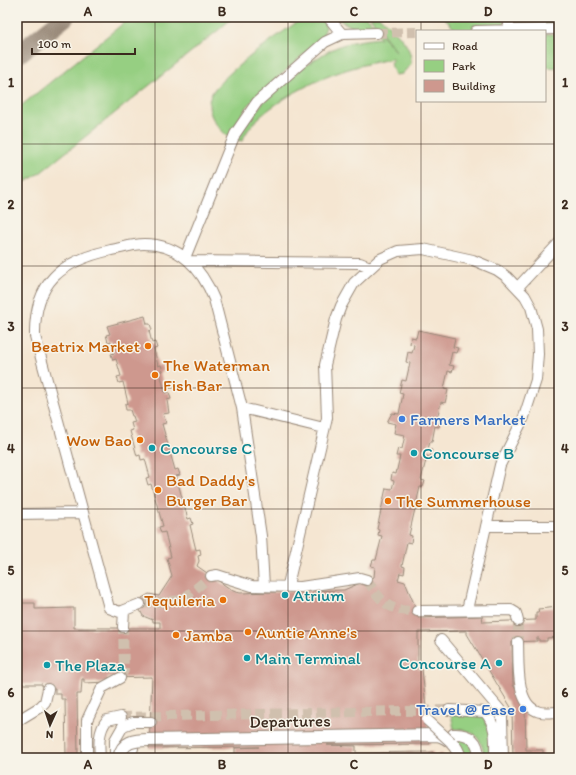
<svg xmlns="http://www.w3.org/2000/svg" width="576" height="775" font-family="Itim,sans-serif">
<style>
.green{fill:#96cf82;stroke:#687c50}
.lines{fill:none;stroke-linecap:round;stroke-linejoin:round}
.taxiway{stroke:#988878;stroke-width:19}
.building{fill:#ce988e}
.minor-tunnel{stroke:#d0c0ae;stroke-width:10;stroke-dasharray:10 5;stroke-linecap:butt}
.minor-casing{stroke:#988878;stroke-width:12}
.major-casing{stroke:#988878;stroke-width:14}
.minor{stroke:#fff;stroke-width:10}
.major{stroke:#fff;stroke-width:12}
.minor-bridge-casing{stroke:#988878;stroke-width:12;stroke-linecap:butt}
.major-bridge-casing{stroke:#988878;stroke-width:14;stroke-linecap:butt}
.minor-bridge{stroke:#fff;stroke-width:10}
.major-bridge{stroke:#fff;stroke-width:12}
.grid{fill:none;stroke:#3b2a1e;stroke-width:1;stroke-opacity:0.55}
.food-dot{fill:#e8710a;stroke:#f7f3e8;stroke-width:1.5}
.shop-dot{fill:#3f7fe0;stroke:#f7f3e8;stroke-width:1.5}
.culture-dot{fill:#0f9aa8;stroke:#f7f3e8;stroke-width:1.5}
.labels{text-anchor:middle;stroke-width:3;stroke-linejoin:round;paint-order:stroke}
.food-label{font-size:17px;fill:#c56008;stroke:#f7f3e8;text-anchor:start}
.shop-label{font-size:17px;fill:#366cbe;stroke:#f7f3e8;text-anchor:start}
.culture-label{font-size:17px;fill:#0d838f;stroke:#f7f3e8;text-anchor:start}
.street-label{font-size:17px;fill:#3b2a1e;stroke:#f7f3e8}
.neatline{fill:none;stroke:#3b2a1e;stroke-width:1.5}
.grid-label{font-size:13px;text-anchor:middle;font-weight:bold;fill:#3b2a1e}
</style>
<rect width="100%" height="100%" fill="#f7f3e8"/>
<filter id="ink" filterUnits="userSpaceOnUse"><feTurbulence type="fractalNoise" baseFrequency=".025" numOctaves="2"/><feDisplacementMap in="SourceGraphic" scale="8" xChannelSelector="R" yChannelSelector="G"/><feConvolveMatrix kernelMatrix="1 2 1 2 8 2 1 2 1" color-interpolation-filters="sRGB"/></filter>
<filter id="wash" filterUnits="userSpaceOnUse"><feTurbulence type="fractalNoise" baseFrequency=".012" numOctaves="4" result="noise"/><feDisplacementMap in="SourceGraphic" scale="16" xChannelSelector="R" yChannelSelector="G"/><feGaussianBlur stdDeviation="0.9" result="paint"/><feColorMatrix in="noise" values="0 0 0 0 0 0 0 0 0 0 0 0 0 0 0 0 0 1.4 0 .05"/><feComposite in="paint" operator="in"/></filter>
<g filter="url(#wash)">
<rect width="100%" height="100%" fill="#f5e6d2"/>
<!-- green -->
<path class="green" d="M131 17H233L221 28 40 173 17 187V109Z
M305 17H321L326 27 322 38 256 97 247 107 229 137C217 128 204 111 211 95 219 76 286 29 305 17Z
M334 17H367L396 51 370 17H380C393 30 413 44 411 64L402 74 395 75 390 62 393 61 392 59C349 66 311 80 275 105 261 115 249 125 242 141L237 140C250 106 308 58 342 45 354 41 368 39 381 38L377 33 352 27Z
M444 17H483L484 19H502L505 22 502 26H472L476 31H456Z
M512 17H559V25L516 26 513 25Z
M545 34H559V68L545 67Z
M451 714 483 716 489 729 490 758H484C483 738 473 729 454 729Z
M455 737 463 738 473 746 475 758H465Z"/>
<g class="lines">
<!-- taxiway -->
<path class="taxiway" d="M17 55 65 17"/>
</g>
<g id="blocks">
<!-- building -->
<path class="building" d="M145 316 147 324H150L152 330 149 331 152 343 155 342 157 348 154 349 158 366 161 365 163 371 160 372 165 393 169 392 171 399 167 400 169 413 163 414 166 423 162 424 175 470 178 469 180 475 176 476 188 519 191 518 193 524 190 525 196 550 200 549 201 555 198 556 199 561 197 566 233 591 240 593 344 590 374 577 375 567 371 566 373 560H376L382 536 378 535 379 530 377 529 386 488 392 489 394 481 391 480 392 473 396 474 400 456H396L398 448 402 449 405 435 394 433 396 424 387 422 392 413 399 414 403 394 399 393 402 380 406 381 410 363 406 362 408 352 412 353 414 345 410 344 411 337 416 338 418 330 455 338 453 347 458 348 456 353 452 352 449 365 454 366 452 372 448 371 444 389 448 390 445 403 441 402 437 419 441 420 439 427 435 426 432 442H430L428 449 432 450 430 457 427 456 421 480 425 481 423 487H420L409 535 412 536 411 543 407 542 402 566 405 567 404 574 400 573 398 580 405 582 417 611 418 618 482 616 483 622 536 620V612H539L538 609 559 607V637L547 638V641H539V638H537V641L512 642 513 685 525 704 526 750H543V758H513L512 709 467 634V631L418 632V669H422L430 744 327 745 356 746V753L433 752V754H443V758H158L235 756V748L259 747 149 748 152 677 108 678 107 682 84 683V679H82L81 694H77L78 758H66L65 699H61V694H55V689H48V686H42V684H17V603H35V609L74 608V628H160V622H153V620L143 616 140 610V604L142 598 149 594 159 596 172 576 167 558 171 557 165 532 161 533 159 527 163 526 151 484 148 485 146 478 150 477 145 459 141 460 140 455 137 456 130 431 133 430 131 423 135 422 133 416H132L130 410H126L125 404 128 403 123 382 119 383 117 377 121 376 116 359 113 360 111 354 114 353 111 341 108 342 106 335 110 334 107 326Z"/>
</g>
</g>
<g filter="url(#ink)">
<use href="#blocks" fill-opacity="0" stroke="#988878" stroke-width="1"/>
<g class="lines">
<!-- minor-tunnel -->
<path class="minor-tunnel" d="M377 33 417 32
M367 580C383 604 388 611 417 611
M140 604 182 600 211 576
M518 621V642
M120 678 124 670 123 627
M121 717 449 710"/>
<defs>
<path id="minor" d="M328 17 342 34
M509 30V17
M476 31 559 29
M185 258 235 134 257 102 325 42 342 34 377 33
M189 261 360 263 370 267
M518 287 559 243
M242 408 324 428
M17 514 83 513
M486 526H559
M211 576 217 575 252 586 301 587 360 578 367 580
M288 585 327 418 325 365 336 319 341 306 354 283 380 259 398 251 423 249 473 260 497 270 507 277 525 296 531 307 537 329 538 354 536 380 524 417 500 465 467 610
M140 604 120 612 109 608 35 336C34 282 61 261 111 250 122 248 133 244 144 244 180 244 202 269 214 299L242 408 261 536 264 586
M417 611 511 610 516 613 518 621
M123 627 124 611
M441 640 500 710 502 717 503 758
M518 642C519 660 515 703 537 711 543 714 552 712 559 712
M449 710 485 712C497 725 495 742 495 758
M17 721 40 707 45 702 48 689
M453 734C470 733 479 741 479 758
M87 758V720L102 688 120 678
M100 758C99 745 98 731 107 720L121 717
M115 758V740L123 726 133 722H151
M130 758 133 748"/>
<path id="major" d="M149 740 437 735C449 738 457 746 460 758"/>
</defs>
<!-- minor casing -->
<use href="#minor" class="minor-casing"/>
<!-- major casing -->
<use href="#major" class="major-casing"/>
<!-- minor -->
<use href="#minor" class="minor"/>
<!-- major -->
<use href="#major" class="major"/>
<defs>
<path id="minor-bridge" d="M427 720 451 742"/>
<path id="major-bridge" d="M119 758C122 741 135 740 149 740"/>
</defs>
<!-- minor-bridge casing -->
<use href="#minor-bridge" class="minor-bridge-casing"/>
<!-- major-bridge casing -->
<use href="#major-bridge" class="major-bridge-casing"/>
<!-- minor-bridge -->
<use href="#minor-bridge" class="minor-bridge"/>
<!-- major-bridge -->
<use href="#major-bridge" class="major-bridge"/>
</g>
</g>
<!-- grid -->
<path class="grid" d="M155 17V758M288 17V758M421 17V31M421 101V758M17 144H559M17 266H559M17 388H559M17 509H559M17 631H559"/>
<!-- markers -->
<g class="food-dot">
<circle cx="148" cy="346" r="4"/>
<circle cx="155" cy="375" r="4"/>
<circle cx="140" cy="440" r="4"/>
<circle cx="158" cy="490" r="4"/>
<circle cx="388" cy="501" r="4"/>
<circle cx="223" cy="600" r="4"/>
<circle cx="248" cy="632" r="4"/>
<circle cx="176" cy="635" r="4"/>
</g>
<g class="shop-dot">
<circle cx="402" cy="419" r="4"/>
<circle cx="523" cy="709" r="4"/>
</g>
<g class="culture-dot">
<circle cx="152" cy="448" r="4"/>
<circle cx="414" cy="453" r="4"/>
<circle cx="285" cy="595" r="4"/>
<circle cx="247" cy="658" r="4"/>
<circle cx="499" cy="663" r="4"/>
<circle cx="47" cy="665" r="4"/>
</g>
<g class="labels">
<!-- food labels -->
<g class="food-label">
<text x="140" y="352" text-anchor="end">Beatrix Market</text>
<text x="163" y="371">The Waterman<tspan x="163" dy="20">Fish Bar</tspan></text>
<text x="132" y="446" text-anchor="end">Wow Bao</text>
<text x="166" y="486">Bad Daddy's<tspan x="166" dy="20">Burger Bar</tspan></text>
<text x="396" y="507">The Summerhouse</text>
<text x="215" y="606" text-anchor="end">Tequileria</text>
<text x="256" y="638">Auntie Anne's</text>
<text x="184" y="641">Jamba</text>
</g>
<!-- shop labels -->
<g class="shop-label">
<text x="410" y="425">Farmers Market</text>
<text x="515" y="715" text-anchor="end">Travel @ Ease</text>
</g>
<!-- culture labels -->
<g class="culture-label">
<text x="160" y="454">Concourse C</text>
<text x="422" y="459">Concourse B</text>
<text x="293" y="601">Atrium</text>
<text x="255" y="664">Main Terminal</text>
<text x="491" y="669" text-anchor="end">Concourse A</text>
<text x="55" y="671">The Plaza</text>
</g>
<!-- street labels -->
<g class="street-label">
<text transform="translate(290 721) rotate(-1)" y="6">Departures</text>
</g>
</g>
<!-- margin -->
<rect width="576" height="775" fill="none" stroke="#f7f3e8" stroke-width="44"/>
<!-- legend -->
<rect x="416" y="30" width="130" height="72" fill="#f7f3e8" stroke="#aca397"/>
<rect x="424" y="43" width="20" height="6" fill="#ffffff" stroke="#aca397"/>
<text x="452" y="50" font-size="12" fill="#3b2a1e">Road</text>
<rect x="424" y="60" width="20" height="12" fill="#96cf82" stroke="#aca397"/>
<text x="452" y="70" font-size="12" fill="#3b2a1e">Park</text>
<rect x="424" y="80" width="20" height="12" fill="#ce988e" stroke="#aca397"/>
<text x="452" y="90" font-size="12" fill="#3b2a1e">Building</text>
<!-- north arrow -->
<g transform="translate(50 725) rotate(183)" stroke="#f7f3e8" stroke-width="3" paint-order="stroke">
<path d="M0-3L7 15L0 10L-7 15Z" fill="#3b2a1e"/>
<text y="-6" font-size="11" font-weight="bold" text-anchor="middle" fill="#3b2a1e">N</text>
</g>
<!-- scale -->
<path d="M32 48v6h103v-6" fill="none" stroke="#3b2a1e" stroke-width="2"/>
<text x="38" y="48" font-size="12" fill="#3b2a1e" stroke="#f7f3e8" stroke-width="3" paint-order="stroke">100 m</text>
<rect x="22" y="22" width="532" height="731" class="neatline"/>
<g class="grid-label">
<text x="88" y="16">A</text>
<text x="222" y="16">B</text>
<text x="354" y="16">C</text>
<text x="488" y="16">D</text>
<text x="11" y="87">1</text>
<text x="565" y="87">1</text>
<text x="11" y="209">2</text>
<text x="565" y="209">2</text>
<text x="11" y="331">3</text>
<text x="565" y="331">3</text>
<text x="11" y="453">4</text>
<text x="565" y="453">4</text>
<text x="11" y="575">5</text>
<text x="565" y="575">5</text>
<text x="11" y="697">6</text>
<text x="565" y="697">6</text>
<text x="88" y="769">A</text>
<text x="222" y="769">B</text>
<text x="354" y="769">C</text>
<text x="488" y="769">D</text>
</g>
</svg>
